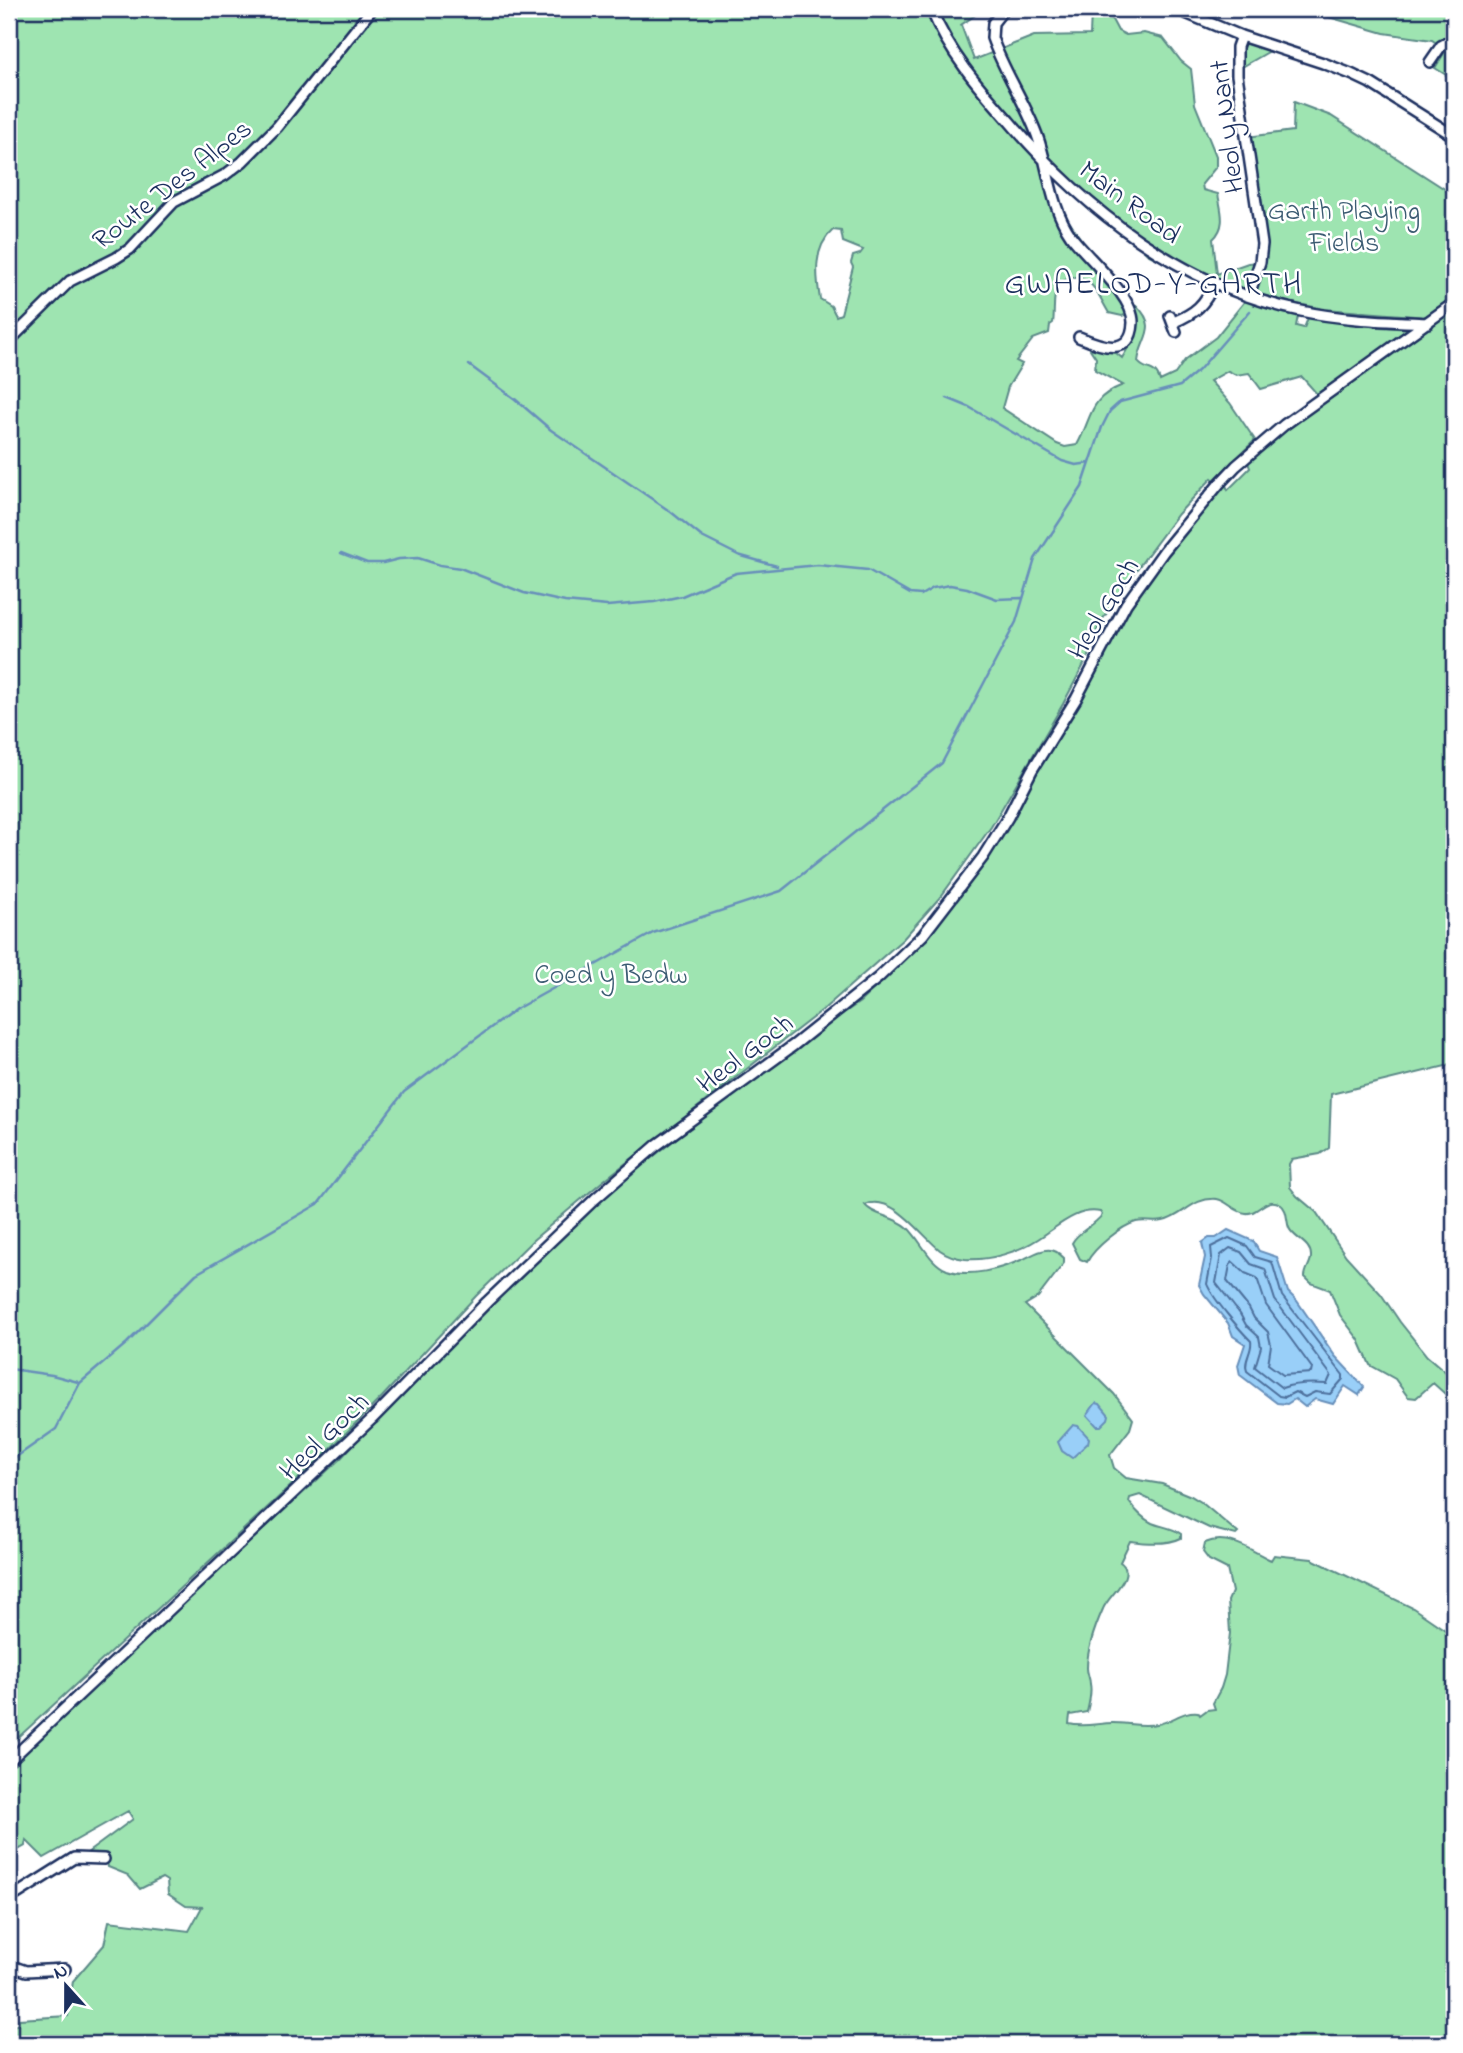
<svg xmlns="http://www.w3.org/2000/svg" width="1463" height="2053" font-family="'Indie Flower',sans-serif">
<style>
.green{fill:#9ee4b1;stroke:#5c8a88;stroke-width:2;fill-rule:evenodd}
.water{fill:#99cff8;stroke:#678fba;stroke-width:2}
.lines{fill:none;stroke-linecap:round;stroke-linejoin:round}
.shore{stroke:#4d6f9c;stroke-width:2}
.stream{stroke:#678fba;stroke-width:2.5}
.minor-casing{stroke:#1b2f5e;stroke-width:14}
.minor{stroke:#fff;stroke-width:9}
.labels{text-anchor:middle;stroke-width:5;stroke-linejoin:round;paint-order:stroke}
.street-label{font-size:28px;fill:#1b2f5e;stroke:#fff}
.park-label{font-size:28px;fill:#3c5c73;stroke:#fff}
.quarter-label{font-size:32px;letter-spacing:2px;fill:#1b2f5e;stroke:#fff}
</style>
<rect width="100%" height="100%" fill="#fff"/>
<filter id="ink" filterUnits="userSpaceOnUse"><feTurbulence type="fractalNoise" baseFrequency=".0143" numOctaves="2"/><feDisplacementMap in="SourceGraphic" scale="14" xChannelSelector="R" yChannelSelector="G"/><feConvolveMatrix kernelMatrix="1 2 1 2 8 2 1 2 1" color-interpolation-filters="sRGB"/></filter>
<g filter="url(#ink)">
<!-- green -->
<path class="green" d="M9 9H880L885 12 891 9H984L961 25 974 60 1034 36 1090 35 1091 13 1103 11V9H1113L1109 14 1118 31 1126 35 1144 33 1163 38 1181 61 1191 69 1195 104 1216 156V167L1202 184 1203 190 1218 194C1221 211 1227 226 1213 239L1217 274 1248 263 1260 262 1246 137 1293 131 1294 102 1331 116 1454 195V297L1427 317 1325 309 1281 301 1283 313 1298 316 1296 326 1304 328 1308 318 1379 327 1413 329 1317 394 1302 377 1261 389 1249 373 1236 375 1228 371 1210 381 1230 403 1255 440 1214 480 1212 478 1178 514 1125 585 1099 625 1089 655 1063 704 991 827 942 895 903 939 825 1008 603 1181 533 1240 476 1296 382 1397 320 1459 9 1746V346L25 330 9 341ZM1048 165 1125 230 1147 254 1153 257 1161 255 1212 275 1209 280 1249 296 1216 337 1185 360 1175 374 1160 381C1155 365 1146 372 1138 362 1140 338 1160 329 1137 306L1134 307C1140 328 1133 340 1122 358L1116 353 1092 346 1090 349 1096 358 1095 370 1123 385C1087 399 1093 417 1077 445L1065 447 1057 444 1002 408 1008 387 1022 364 1016 361 1033 339 1049 333 1050 325 1053 323C1055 313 1052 294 1058 285 1061 280 1067 279 1072 278 1093 276 1099 297 1109 313L1122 316 1131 313 1068 220 1055 197ZM833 230 841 231 843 242 863 250 860 254 853 256 851 263 853 267 841 314 836 316 831 306 820 299C816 275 813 248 833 230Z
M1301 9H1454V80L1435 68 1446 50 1432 40 1384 33Z
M1241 36 1275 48 1237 70Z
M1454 305V1064L1331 1094 1329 1148 1320 1154 1292 1159 1289 1164 1290 1187 1297 1196 1316 1212 1346 1256 1381 1294 1400 1322 1427 1356 1454 1379V1402L1433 1383 1416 1398 1408 1397 1395 1379 1370 1365 1359 1340 1340 1315 1330 1290 1311 1283 1305 1277C1305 1269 1311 1264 1311 1257 1312 1243 1294 1239 1289 1228 1286 1220 1288 1209 1280 1204 1266 1195 1258 1215 1246 1213 1234 1212 1228 1201 1217 1199 1192 1197 1183 1217 1163 1221 1154 1223 1145 1220 1136 1222 1121 1226 1094 1248 1087 1262L1080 1259 1072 1243C1078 1231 1093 1227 1102 1215L1100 1212C1077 1207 1056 1228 1038 1239 1018 1252 989 1261 965 1259 957 1258 947 1255 940 1250 922 1236 892 1192 865 1205 872 1215 896 1217 907 1227 921 1240 929 1263 947 1270 969 1278 1001 1269 1021 1260 1029 1257 1037 1251 1046 1250 1054 1249 1059 1253 1064 1258V1263L1038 1297 1025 1305 1114 1394 1133 1419 1130 1429 1110 1455 1114 1468 1126 1478 1162 1484 1191 1496 1201 1502 1238 1533 1236 1535 1209 1528 1140 1495 1130 1498 1129 1502C1136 1511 1142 1518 1152 1523 1161 1527 1172 1527 1181 1534V1538C1168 1545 1145 1543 1130 1541L1120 1562C1138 1574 1108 1596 1103 1609 1095 1627 1087 1648 1087 1668 1087 1674 1090 1678 1090 1684 1092 1692 1089 1704 1087 1712L1070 1715 1069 1724C1084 1728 1098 1723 1113 1723 1127 1723 1143 1727 1157 1724 1172 1722 1183 1710 1198 1712L1200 1715 1207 1710 1215 1709 1213 1703 1221 1688 1225 1675 1230 1633 1228 1601 1232 1592 1227 1569 1209 1560 1203 1552 1205 1543C1228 1533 1250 1550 1271 1560L1274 1555 1312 1559 1413 1608 1454 1636V2044H12L10 2033 13 2026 19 2024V2019L68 2016 73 1981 104 1945 109 1921 189 1931 202 1907 186 1906 168 1894 167 1881 162 1878 140 1889 128 1875 108 1867 107 1862 87 1853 133 1819 128 1811 44 1858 26 1840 25 1846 9 1855V1764L341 1458 454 1337 595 1202 791 1049 860 1002 899 965 964 887 1124 611 1152 570 1224 481 1228 490 1250 468 1247 460 1275 434Z"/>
<!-- water -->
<path class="water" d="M1228 1230 1253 1241 1259 1251 1277 1257 1288 1292 1297 1301 1335 1356 1364 1387 1359 1395 1345 1386 1333 1404 1315 1399 1305 1407 1295 1399 1287 1404 1277 1403 1240 1375 1238 1365 1245 1344 1233 1336 1228 1323 1204 1294 1199 1285 1205 1257 1202 1243 1209 1238H1216Z
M1096 1403 1100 1404 1109 1415 1108 1419 1101 1426H1097L1087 1415Z
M1073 1425 1078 1426 1089 1438 1088 1443 1072 1458 1062 1451 1058 1442Z"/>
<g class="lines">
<!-- shore -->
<path class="shore" d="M1229 1238 1247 1246 1255 1257 1272 1262 1282 1296 1343 1375V1379L1330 1394 1315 1392 1305 1397 1295 1392 1285 1397 1279 1396 1247 1371C1243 1360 1253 1351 1251 1341 1240 1330 1213 1299 1207 1284L1212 1258 1211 1247Z
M1230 1248 1241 1252 1251 1264 1265 1269 1275 1300 1331 1375 1327 1384C1313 1383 1295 1383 1282 1388L1255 1367 1261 1347 1259 1337 1246 1325 1240 1314 1216 1283 1221 1255Z
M1233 1262 1245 1273 1257 1278 1266 1305 1312 1368 1311 1373 1283 1375 1268 1364 1271 1345 1268 1332 1254 1318 1249 1308 1227 1281 1230 1265Z"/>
<!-- stream -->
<path class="stream" d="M469 365 515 399 551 430 671 512 702 537 738 555 777 566
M947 398 969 407 1062 461 1076 465 1090 463
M341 553 367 563H383L399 559 418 558 440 565 460 568 524 593 565 602 607 606 654 602 682 596 736 573 818 565 868 570 910 594 921 595 933 588 950 585 967 588 997 599 1022 598
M10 1369 52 1375 78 1382
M9 1462 56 1429 80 1383 127 1343 196 1274 318 1204 404 1092 516 1009 653 933 781 891 942 763 1016 622 1035 559 1082 487 1102 427 1110 411 1120 402 1180 386 1199 370 1250 311"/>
<defs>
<path id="minor" d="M931 9C949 53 978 86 1009 121 1085 211 1184 287 1301 311 1343 320 1386 321 1428 323
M1004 9 993 23 992 38C1004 72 1025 102 1037 135 1050 170 1049 204 1071 236 1087 258 1134 296 1133 323 1131 358 1100 346 1079 337
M1176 9 1241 36 1323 63 1351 74 1370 83 1454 136
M1241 36 1237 47V75L1262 244 1260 262 1249 295
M1430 62 1441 46 1454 39
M1170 316 1176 332
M1174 322C1195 313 1205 305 1214 283
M9 341 70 281 116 258 130 249 174 202 225 175 242 162 277 127 372 9
M9 1761 372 1419 487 1302 595 1199 657 1145 794 1045 878 978 923 935 983 857 1008 817 1032 770 1076 699 1126 604 1164 551 1219 484 1236 466 1284 425 1454 303
M9 1899 74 1858 104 1859
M9 1965 26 1971 65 1969"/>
</defs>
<!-- minor casing -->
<use href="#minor" class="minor-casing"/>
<!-- minor -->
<use href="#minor" class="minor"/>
</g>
</g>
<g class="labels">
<!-- street labels -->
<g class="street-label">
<text transform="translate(1225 127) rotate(-97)" y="10">Heol y Nant</text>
<text transform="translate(171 183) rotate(-38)" y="10">Route Des Alpes</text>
<text transform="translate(1131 201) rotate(37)" y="10">Main Road</text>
<text transform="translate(1102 608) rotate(-59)" y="10">Heol Goch</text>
<text transform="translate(744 1052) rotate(-37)" y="10">Heol Goch</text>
<text transform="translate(323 1435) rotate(-44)" y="10">Heol Goch</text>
</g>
<!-- park labels -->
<g class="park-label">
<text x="1344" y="219">Garth Playing<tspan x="1344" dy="32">Fields</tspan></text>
<text x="611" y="983">Coed y Bedw</text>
</g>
<!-- quarter labels -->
<g class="quarter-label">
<text x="1154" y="293">GWAELOD-Y-GARTH</text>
</g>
</g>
<!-- margin -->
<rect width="1463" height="2053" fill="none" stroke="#fff" stroke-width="35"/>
<rect x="18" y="18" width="1428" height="2018" fill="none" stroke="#1b2f5e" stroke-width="2.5" filter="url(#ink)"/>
<!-- north arrow -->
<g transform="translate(66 1986) rotate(339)" stroke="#ffffff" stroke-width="5" paint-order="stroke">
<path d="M0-5L12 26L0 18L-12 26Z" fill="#1b2f5e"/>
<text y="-10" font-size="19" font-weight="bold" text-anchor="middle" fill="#1b2f5e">N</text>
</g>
</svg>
